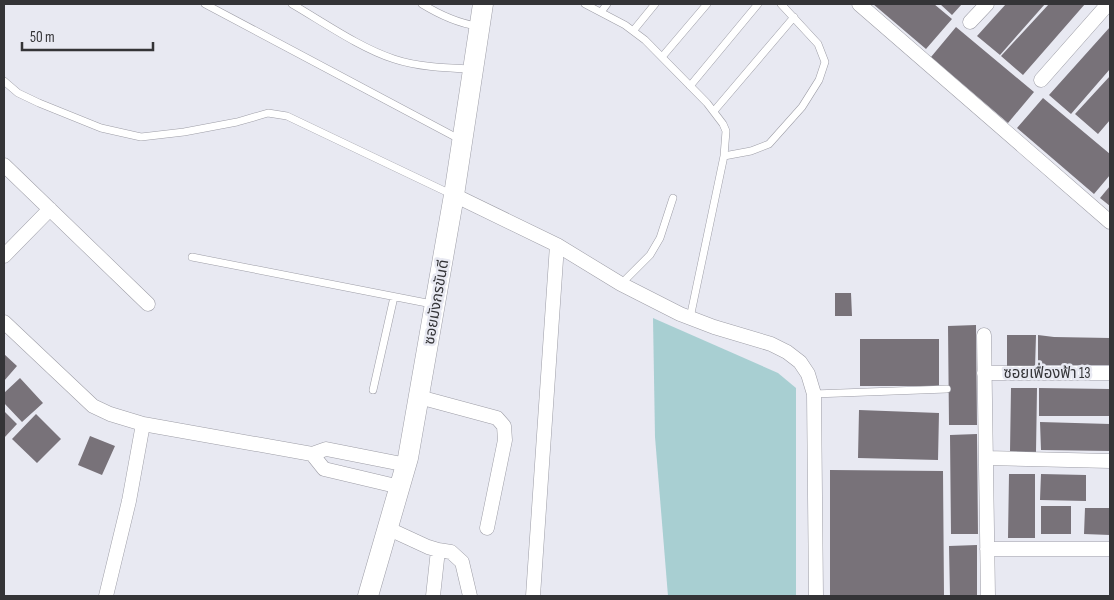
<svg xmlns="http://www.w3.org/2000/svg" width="1114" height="600" font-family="'Sofia Sans Condensed','Noto Sans Thai',sans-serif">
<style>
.water{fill:#a8cfd2}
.building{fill:#787279}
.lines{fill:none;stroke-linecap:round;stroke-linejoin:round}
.lane-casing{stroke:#9d9da6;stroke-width:8}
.street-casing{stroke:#9d9da6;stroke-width:15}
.secondary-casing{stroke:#9d9da6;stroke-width:21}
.lane{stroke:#fff;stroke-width:7}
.street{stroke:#fff;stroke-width:14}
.secondary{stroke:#fff;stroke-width:20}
.labels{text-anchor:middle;stroke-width:5;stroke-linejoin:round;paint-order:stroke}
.street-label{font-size:15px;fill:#343437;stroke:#e8e9f2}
</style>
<rect width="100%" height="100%" fill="#e8e9f2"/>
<!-- water -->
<path class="water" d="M653 318 778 373 796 388V596H668L655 437Z"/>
<!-- building -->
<path class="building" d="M873 4H934L952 19 926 49Z
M940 4H962L952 15Z
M1006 4H1045L1000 55 977 36Z
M1049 4H1085L1023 75 1001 56Z
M956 27 1034 92 1008 123 931 57Z
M1110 27V69L1071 114 1049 95Z
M1110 76V120L1098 134 1075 114Z
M1043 98 1110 154V175L1094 194 1017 128Z
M1110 186V206L1100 198Z
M835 293H851L852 316H835Z
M976 325 977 425H949L948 326Z
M1007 335H1036L1035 369H1007Z
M1038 335 1054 337 1110 338V365H1038Z
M860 339H939V386H860Z
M4 354 17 366 4 381Z
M20 378 43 403 22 422 4 403V393Z
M1011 388H1037L1036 452H1010Z
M1039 388 1110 389V416H1039Z
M859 410 939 413 938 460 858 458Z
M4 411 17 424 4 438Z
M36 414 61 439 37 463 12 439Z
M1040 422 1110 424V451L1041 450Z
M977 434 978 534H951L950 435Z
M90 436 115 446 102 475 78 465Z
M830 470 943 471 944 596H830Z
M1009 474H1035V538H1008Z
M1041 474 1086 475V501L1040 500Z
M1041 506H1071V534H1041Z
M1085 508H1110V535L1084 534Z
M977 545V596H950L949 546Z"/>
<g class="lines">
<defs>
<path id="lane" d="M205 4 461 140
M292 4C323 22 360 48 394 59 418 67 445 68 470 69
M422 4C440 15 457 23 477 26
M585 4 625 25 645 40 707 103 723 124 726 131 724 156 690 318
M601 12 607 4
M633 31 655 4
M662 57 707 4
M4 81 18 93 39 103 101 128 141 137 184 132 237 122 268 113 287 116 453 195
M690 86 758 4
M714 111 794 17
M724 156 751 151 769 144 802 107 819 80 825 62 818 44 781 4
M192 257 432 304
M621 284 650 255 660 238 673 198
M373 390 394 297
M814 394 947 389"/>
<path id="street" d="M859 4 1110 222
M970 22 987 4
M1041 80 1108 4
M4 165 148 304
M454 195 557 245 621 284 680 314 714 327 771 344 787 352 800 362 808 374 814 394 816 596
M4 256 50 209
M4 322 93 406 110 414 143 424 312 454 326 449 407 465
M984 335 988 596
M984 373H1110
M419 397 497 418 504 426 505 440 487 528
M312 454 324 469 400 487
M986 458 1110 461
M389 529 428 547 438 550 433 596
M987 549H1110
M438 550 451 552 462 562 470 596
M106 596 129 501 143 424
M533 596 557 245"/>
<path id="secondary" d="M368 596 408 458 454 195 483 4"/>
</defs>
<!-- lane casing -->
<use href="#lane" class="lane-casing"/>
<!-- street casing -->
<use href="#street" class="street-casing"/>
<!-- secondary casing -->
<use href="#secondary" class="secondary-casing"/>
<!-- lane -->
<use href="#lane" class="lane"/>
<!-- street -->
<use href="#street" class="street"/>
<!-- secondary -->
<use href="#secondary" class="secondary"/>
</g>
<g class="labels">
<!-- street labels -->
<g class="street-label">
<text transform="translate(436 302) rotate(-80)" y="5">ซอยมังกรขันดี</text>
<text x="1047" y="378">ซอยเฟื่องฟ้า 13</text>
</g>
</g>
<!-- border -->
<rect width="1114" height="600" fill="none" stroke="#343437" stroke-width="10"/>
<!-- scale -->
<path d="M22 42v8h131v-8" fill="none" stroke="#343437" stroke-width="2.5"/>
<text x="30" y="42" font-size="15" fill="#343437" stroke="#e8e9f2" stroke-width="4" paint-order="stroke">50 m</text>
</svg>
